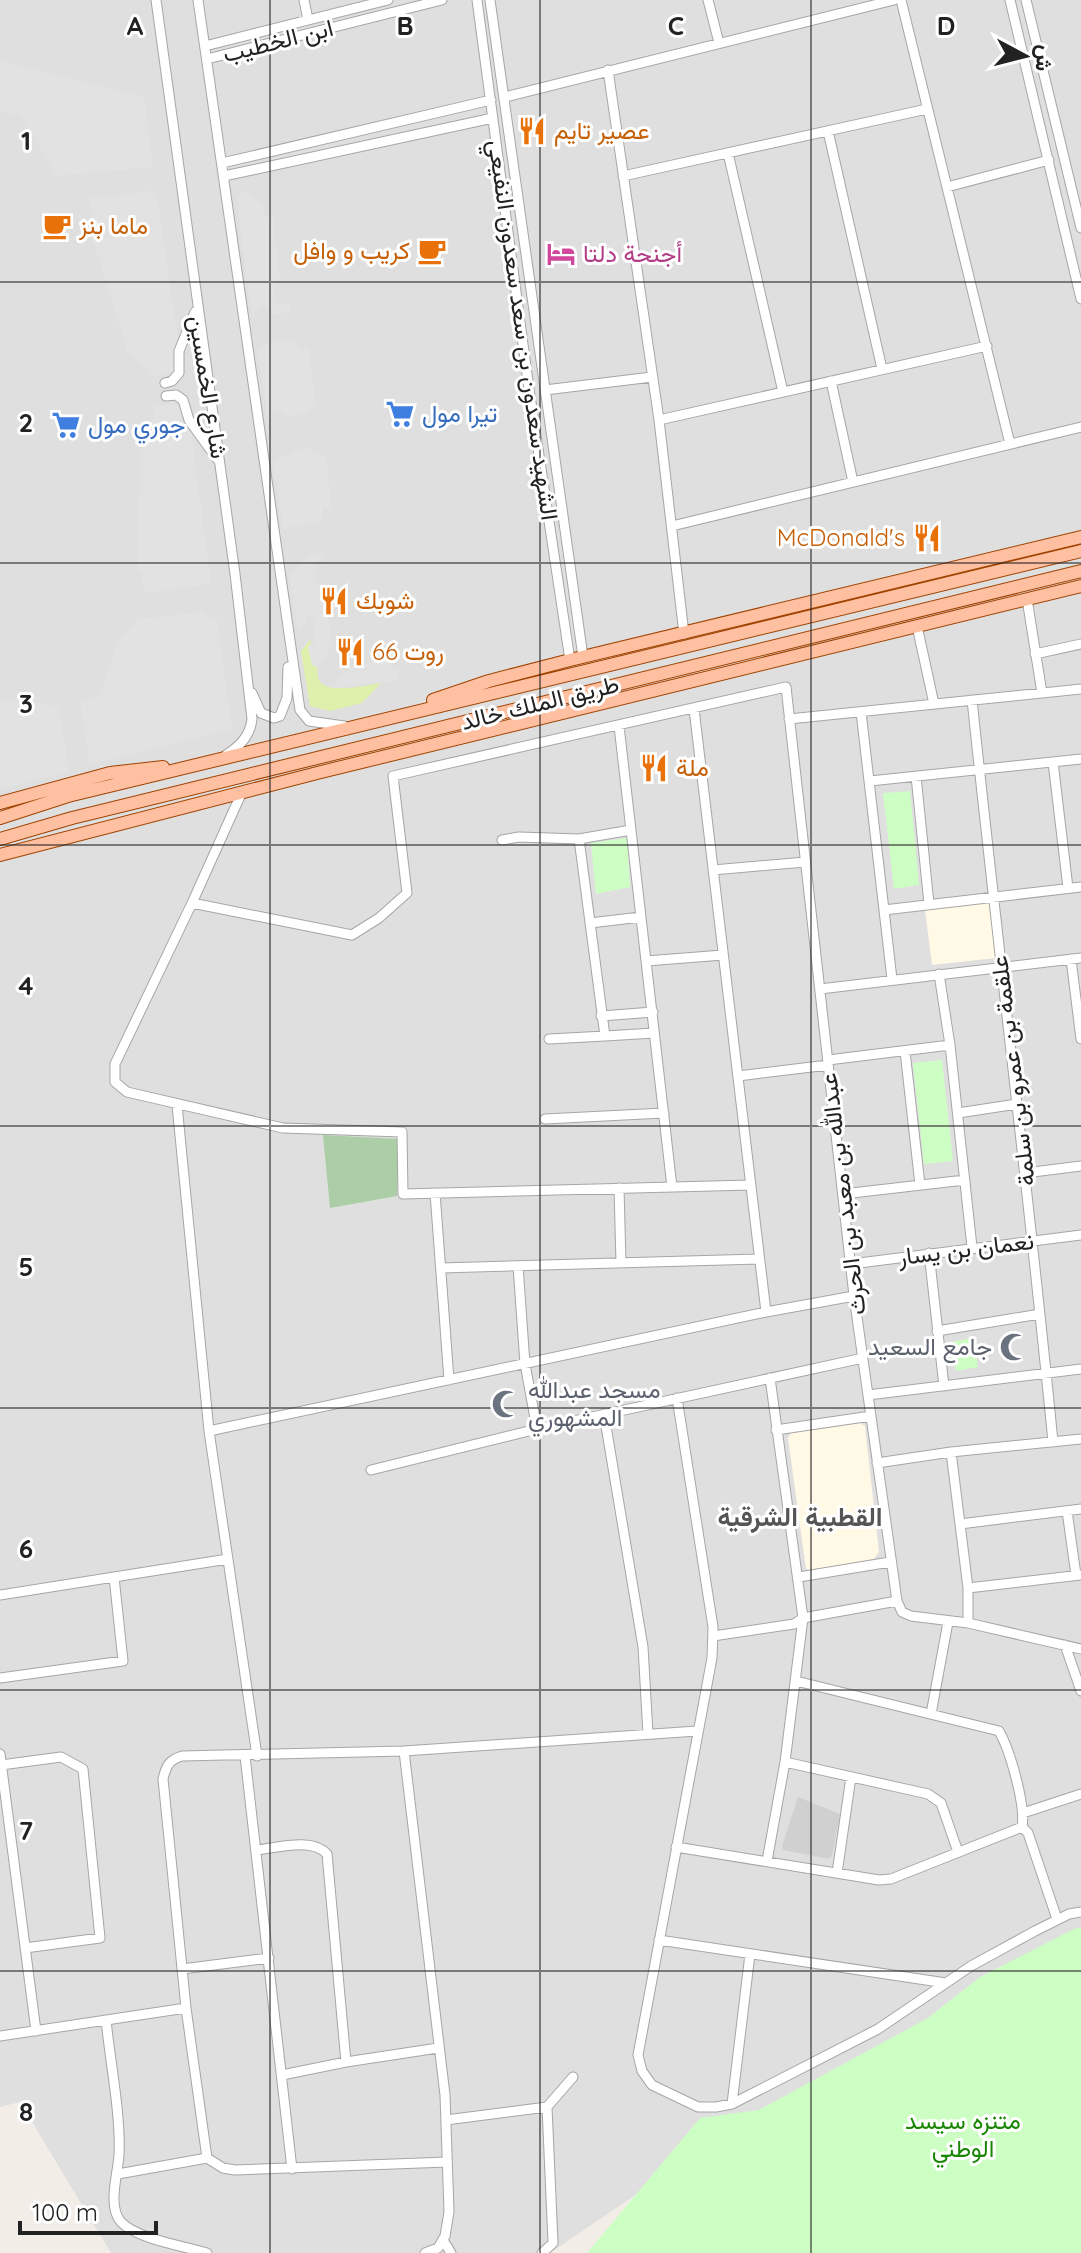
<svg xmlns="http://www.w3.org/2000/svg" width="1081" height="2253" font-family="Quicksand,Vazirmatn,sans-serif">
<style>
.residential{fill:#e0dfdf}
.education{fill:#fff9e5}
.religious{fill:#d0d0d0}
.grass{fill:#def0ab}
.cemetery{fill:#abcea7}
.park{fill:#cdfec4}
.parking{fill:#e2e2e2}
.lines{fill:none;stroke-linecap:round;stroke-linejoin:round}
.minor-casing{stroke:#a6a6a6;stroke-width:11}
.major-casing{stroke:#a04300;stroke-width:14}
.minor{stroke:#fff;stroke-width:9}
.major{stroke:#ffbfa1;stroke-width:12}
.grid{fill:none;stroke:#222;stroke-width:2;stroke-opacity:0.55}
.labels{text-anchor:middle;stroke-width:6;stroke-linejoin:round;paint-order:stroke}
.street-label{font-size:24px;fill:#222;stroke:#fff}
.food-label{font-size:24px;fill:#c56008;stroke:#fff;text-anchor:start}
.hotel-label{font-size:24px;fill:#b23c85;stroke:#fff;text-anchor:start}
.shop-label{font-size:24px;fill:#366cbe;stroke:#fff;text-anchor:start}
.worship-label{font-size:24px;fill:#5b616d;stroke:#fff;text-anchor:end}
.park-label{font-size:24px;fill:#198703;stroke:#fff}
.neighbourhood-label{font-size:26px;font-weight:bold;fill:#555;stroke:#fff}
.grid-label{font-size:26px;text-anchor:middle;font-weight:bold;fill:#222;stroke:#fff;stroke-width:6;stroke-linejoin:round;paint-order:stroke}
</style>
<rect width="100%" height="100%" fill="#f3ede8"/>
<!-- residential -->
<path class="residential" d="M0 0H1081V1951L734 2128 550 2253H111L20 2102 0 2107Z"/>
<!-- education -->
<path class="education" d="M989 902 996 958 932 965 925 910Z
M860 1423 865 1426 879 1552 874 1559 811 1571 806 1569 788 1438 791 1433Z"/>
<!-- religious -->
<path class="religious" d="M798 1797 840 1814 832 1856 829 1859 783 1850 782 1846Z"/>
<!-- grass -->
<path class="grass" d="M309 641 312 642 308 647 312 664 317 667C318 671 317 676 319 680 325 695 368 685 381 683L362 703 330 711 310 706 301 651Z"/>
<!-- cemetery -->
<path class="cemetery" d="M323 1135 399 1139 397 1196 330 1208Z"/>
<!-- park -->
<path class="park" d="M910 791 919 885 894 889 883 793Z
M627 838 630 887 596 894 591 843Z
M942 1060 953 1161 924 1164 913 1063Z
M973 1338 978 1367 956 1371 951 1342Z
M1078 1927 1081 1929V2253H587L700 2118 759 2110 928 2018 980 1977Z"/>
<!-- parking -->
<path class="parking" d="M0 61 144 96 153 167 56 176 20 114 0 112Z
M156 190 178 340 172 358 175 371 148 377 146 367 128 353 88 224 93 222 89 199Z
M244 190 263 205 265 217 270 215 273 218 280 278 274 286 277 304 289 303 290 312 270 315 269 307 263 304 255 312V318H252L237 198Z
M274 339 292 340 302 350 308 344 316 404 308 414 285 416 277 408 267 416 258 349Z
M180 404 181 418 191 433 211 584 144 593 142 571 137 570 141 435 154 417V406Z
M310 448 326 457 332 511 323 506V517L320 522 283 528 273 464 283 455 288 456 291 451Z
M323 552 325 560 314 563 317 586 323 585 332 647 317 667 312 665 308 647 315 642V620L307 614 306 623 298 632 289 574 313 554Z
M205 612 206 619 217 618 232 729 90 764 80 702 99 697 118 641 137 619Z
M390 659 392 669 399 671 397 681 330 688 354 664Z
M24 699 59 707 69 771 0 789V702Z"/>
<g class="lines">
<defs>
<path id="minor" d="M156 0 235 574 252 719C250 736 240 746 226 755
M198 0 300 710 309 721 344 726
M304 0 308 20
M477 0 529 389 570 660
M490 0 583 657
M708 0 719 43
M901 0 1010 444
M1010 0 1081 299
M1026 0 1081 228
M205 46 388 0
M207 59 442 0
M608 70 659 420 684 634
M505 97 894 0
M828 131 882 369
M728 153 783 392
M222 163 491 100
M224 176 493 118
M623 176 927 109
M947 187 1049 160
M831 381 853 482
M165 383 172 381 179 373V351L195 312
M545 390 652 377
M166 396 176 395 183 400 189 420 218 460
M659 420 987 346
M672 526 1081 427
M1027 599 1042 693
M917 626 934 704
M1035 654 1081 644
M252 693 261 713 274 718 280 716 287 698 288 667
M972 700C998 948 1029 1195 1053 1442
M694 709 766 1312
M861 712 892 979
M789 719 1081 689
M619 726 672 1187
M1053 762 1068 888
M916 776 929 904
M870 781 1081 759
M242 792 192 903 352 935 379 918 407 893 393 776 786 687 854 1296 897 1601 902 1612 911 1616 968 1623 1081 1649
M502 840 519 837 579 839 631 830
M713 870 805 862
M192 903 115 1064V1082L127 1092 283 1128 402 1132 403 1194 751 1185
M884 910 1081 887
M590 923 641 917
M1071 959 1081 1039
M646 961 723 955
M939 974 950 1045 972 1247
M820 989 1081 958
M601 1016 653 1012
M605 1036 654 1033
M549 1039 605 1036 579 839
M905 1051 920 1185
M828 1060 950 1045
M738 1076 828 1065
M177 1105 209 1431 257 1756
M958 1113 1017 1104
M545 1119 664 1113
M1025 1173 1081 1166
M619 1188 621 1263
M435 1193 449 1380
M843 1194 965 1180
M929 1253 944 1386
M851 1264 1081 1235
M518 1266 525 1364 537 1429
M441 1268 759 1259
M937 1331 1040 1314
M868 1395 1081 1369
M677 1398 713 1627 712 1658 638 2055 642 2071 652 2085 698 2107H716L732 2104 878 2029 971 1966 1035 1931 1069 1914 1081 1912
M604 1414 643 1647 648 1734
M776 1430 871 1416
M209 1431 766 1312 854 1296
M951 1452 968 1588V1623
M877 1463 951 1452 1081 1439
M371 1470 537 1429 863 1358
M1067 1511 1076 1575
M960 1524 1081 1509
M799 1577 890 1562
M968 1588 1081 1575
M0 1595 228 1559
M713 1636 794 1624 803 1618 897 1601
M1065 1645 1081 1691
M0 1678 123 1661 114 1577
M796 1681 999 1731C1010 1750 1026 1806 1022 1827L1028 1833 1057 1919
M931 1714 948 1622
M404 1751 445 2095 449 2212 445 2236 438 2248 425 2253
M0 1754 36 2031
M245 1756 292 2169
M785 1762 928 1794 941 1803 958 1852
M1 1765 61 1757 83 1769 100 1938 25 1948
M1023 1813 1081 1794
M676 1847 879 1880 891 1879 1022 1827
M256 1850C277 1848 312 1837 327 1854L346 2062 282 2075
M767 1861 785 1762 803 1618 770 1378
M837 1873 851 1777
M659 1940 946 1983
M182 1969 269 1958
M106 2020C110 2061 121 2115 119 2155 118 2173 107 2207 121 2222 137 2239 184 2246 207 2253
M0 2036 186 2008
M346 2062 438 2048
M732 2104 750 1954
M547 2107 573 2077
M446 2120 547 2107 553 2243 542 2253
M447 2162 235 2170 223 2168 207 2158 186 2008 163 1779C166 1766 169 1760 182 1756L404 1751 697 1731
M118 2174 207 2158
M443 2240 451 2253"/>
<path id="major" d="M433 700 489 681 570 660 1081 537
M0 803 110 773 163 767
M0 818 68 796 1081 551
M0 839 72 818 1081 571
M0 855 321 772 1081 586"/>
</defs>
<!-- minor casing -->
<use href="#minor" class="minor-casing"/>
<!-- major casing -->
<use href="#major" class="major-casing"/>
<!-- minor -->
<use href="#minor" class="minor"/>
<!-- major -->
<use href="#major" class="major"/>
</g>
<!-- grid -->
<path class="grid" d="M270 0V2253M540 0V2253M811 0V2253M0 282H1081M0 563H1081M0 845H1081M0 1126H1081M0 1408H1081M0 1690H1081M0 1971H1081"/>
<!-- icons -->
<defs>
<symbol id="restaurant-bare" viewBox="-9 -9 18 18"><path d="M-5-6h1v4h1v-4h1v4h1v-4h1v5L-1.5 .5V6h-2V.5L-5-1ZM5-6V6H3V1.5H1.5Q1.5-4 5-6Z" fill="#e8710a" stroke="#fff" stroke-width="2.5" paint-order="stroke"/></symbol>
<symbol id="cafe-bare" viewBox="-9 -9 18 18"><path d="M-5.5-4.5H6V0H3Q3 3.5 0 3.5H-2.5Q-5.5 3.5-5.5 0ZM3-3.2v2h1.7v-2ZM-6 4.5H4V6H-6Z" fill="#e8710a" stroke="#fff" stroke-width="2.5" paint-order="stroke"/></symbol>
<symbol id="hotel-bare" viewBox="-9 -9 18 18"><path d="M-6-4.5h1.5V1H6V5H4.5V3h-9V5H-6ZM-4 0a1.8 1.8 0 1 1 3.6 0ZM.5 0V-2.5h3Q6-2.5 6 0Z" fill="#d1479c" stroke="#fff" stroke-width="2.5" paint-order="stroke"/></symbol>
<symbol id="supermarket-bare" viewBox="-9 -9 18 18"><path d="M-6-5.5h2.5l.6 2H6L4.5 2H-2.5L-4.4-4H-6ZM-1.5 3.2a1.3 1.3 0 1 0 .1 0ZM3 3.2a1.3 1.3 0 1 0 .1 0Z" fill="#3f7fe0" stroke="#fff" stroke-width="2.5" paint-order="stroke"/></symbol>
<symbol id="mosque-bare" viewBox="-9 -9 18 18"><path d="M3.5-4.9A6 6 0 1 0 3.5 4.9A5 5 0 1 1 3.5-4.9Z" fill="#6b7280" stroke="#fff" stroke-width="2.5" paint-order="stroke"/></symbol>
</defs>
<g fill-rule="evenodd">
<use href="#restaurant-bare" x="512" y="111" width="40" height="40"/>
<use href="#cafe-bare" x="37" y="206" width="40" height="40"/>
<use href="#cafe-bare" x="412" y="231" width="40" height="40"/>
<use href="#hotel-bare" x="541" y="234" width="40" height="40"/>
<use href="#supermarket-bare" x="380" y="394" width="40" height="40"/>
<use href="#supermarket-bare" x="46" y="405" width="40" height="40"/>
<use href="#restaurant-bare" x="907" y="518" width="40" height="40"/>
<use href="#restaurant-bare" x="314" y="581" width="40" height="40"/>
<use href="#restaurant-bare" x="330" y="632" width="40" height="40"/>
<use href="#restaurant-bare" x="634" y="748" width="40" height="40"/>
<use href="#mosque-bare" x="994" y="1327" width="40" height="40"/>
<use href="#mosque-bare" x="486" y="1384" width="40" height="40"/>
</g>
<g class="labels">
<!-- street labels -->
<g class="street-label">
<text transform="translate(278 41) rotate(-14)" y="8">ابن الخطيب</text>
<text transform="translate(523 330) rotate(82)" y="8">الشهيد سعدون بن سعد سعدون النفيعي</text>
<text transform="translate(208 387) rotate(81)" y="8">شارع الخمسين</text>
<text transform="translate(540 703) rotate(-14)" y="8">طريق الملك خالد</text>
<text transform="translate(1013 1071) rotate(-97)" y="8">علقمة بن عمرو بن سلمة</text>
<text transform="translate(843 1194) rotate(-97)" y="8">عبدالله بن معبد بن الحرث</text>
<text transform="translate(966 1249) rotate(-7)" y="8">نعمان بن يسار</text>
</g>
<!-- food labels -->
<g class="food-label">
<text x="554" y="139">عصير تايم</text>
<text x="79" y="234">ماما بنز</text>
<text x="410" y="259" text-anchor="end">كريب و وافل</text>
<text x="905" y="546" text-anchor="end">McDonald's</text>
<text x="356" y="609">شوبك</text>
<text x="372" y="660">روت 66</text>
<text x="676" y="776">ملة</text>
</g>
<!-- hotel labels -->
<g class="hotel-label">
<text x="583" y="262">أجنحة دلتا</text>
</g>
<!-- shop labels -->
<g class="shop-label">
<text x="422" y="422">تيرا مول</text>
<text x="88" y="433">جوري مول</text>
</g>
<!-- worship labels -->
<g class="worship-label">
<text x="992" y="1355">جامع السعيد</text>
<text x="528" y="1398" text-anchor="start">مسجد عبدالله<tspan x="528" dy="28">المشهوري</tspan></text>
</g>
<!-- park labels -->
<g class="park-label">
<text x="963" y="2129">متنزه سيسد<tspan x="963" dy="28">الوطني</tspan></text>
</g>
<!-- neighbourhood labels -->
<g class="neighbourhood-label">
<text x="800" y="1526">القطبية الشرقية</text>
</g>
</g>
<g class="grid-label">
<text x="135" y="35">A</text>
<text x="405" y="35">B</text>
<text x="676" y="35">C</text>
<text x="946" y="35">D</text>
<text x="26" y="150">1</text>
<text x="26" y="432">2</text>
<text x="26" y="713">3</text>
<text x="26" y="995">4</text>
<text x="26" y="1276">5</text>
<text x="26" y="1558">6</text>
<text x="26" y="1840">7</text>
<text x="26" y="2121">8</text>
</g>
<!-- north arrow -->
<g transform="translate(1025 56) rotate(97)" stroke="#ffffff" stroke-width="6" paint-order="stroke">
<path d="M0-6L14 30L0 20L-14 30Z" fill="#222222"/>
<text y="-12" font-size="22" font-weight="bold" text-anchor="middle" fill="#222222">ش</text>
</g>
<!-- scale -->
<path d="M20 2221v12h136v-12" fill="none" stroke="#222222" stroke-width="4"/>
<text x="32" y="2221" font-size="24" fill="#222222" stroke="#ffffff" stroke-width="6" paint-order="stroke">100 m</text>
</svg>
